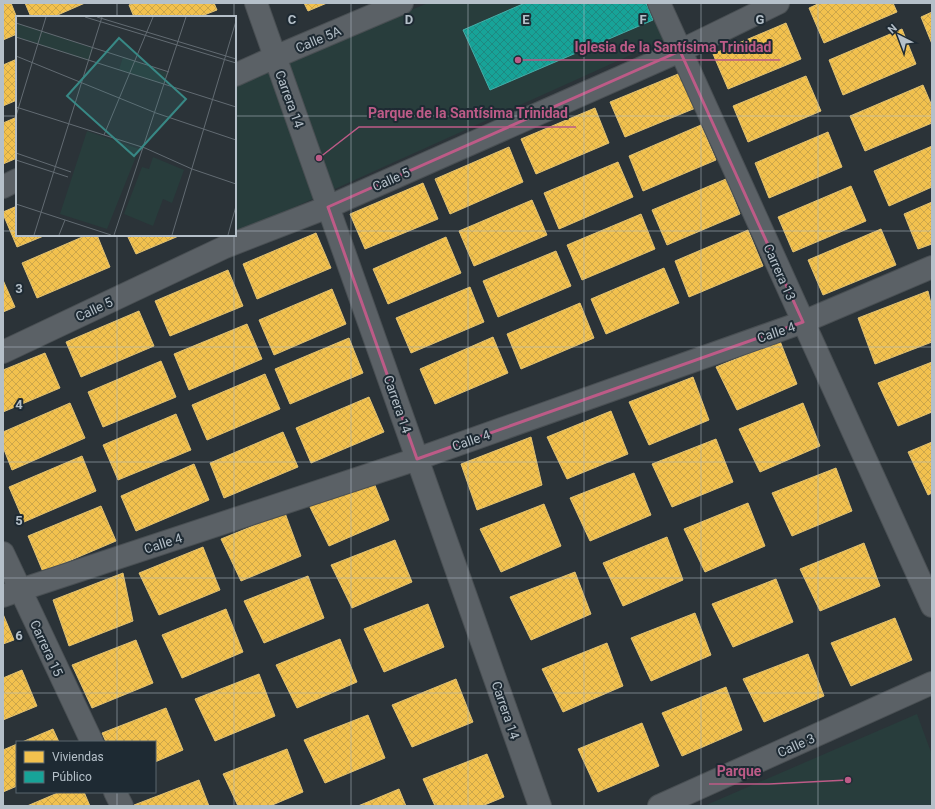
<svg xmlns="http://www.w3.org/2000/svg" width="935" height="809" font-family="Roboto,sans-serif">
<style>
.green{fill:#283d3c}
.homes{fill:url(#homes-cross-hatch);stroke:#e0c173}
.public{fill:url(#public-cross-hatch);stroke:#46aca7}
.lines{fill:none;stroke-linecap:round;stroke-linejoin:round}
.street-casing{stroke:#494f53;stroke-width:24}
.street{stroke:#5b6166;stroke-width:22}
.marked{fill:none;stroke:#bd5b87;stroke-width:3;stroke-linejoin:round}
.grid{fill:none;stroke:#b5c0c9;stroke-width:1;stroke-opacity:0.55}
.labels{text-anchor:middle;stroke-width:4;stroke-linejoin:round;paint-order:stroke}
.street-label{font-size:13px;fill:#b5c0c9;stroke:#1e2a33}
.inset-road{fill:none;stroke:#626b72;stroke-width:1}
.view{fill:#388885;fill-opacity:0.15;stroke:#388885;stroke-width:2}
.inset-edge{fill:none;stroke:#b5c0c9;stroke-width:2}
.grid-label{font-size:13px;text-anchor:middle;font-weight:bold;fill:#b5c0c9;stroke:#1e2a33;stroke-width:4;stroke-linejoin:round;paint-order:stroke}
.leader{fill:none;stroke:#bd5b87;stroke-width:1.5}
.callout-dot{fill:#bd5b87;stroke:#1e2a33;stroke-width:1.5}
.callout-label{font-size:14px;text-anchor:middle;font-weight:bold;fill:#bd5b87;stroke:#1e2a33;stroke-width:4;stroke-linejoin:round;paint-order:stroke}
</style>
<defs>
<pattern id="homes-cross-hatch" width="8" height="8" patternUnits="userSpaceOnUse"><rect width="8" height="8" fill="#f2c14e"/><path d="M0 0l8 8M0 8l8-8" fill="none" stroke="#cca64a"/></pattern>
<pattern id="public-cross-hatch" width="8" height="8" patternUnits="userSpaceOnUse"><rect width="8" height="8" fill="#17a398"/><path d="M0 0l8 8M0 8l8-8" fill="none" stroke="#1f8981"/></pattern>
</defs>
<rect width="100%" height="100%" fill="#2b3338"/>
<!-- green -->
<path class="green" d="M428 3H649L664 40 235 234V82Z
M917 714 932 755V806H704Z"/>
<!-- homes -->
<path class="homes" d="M3 3H11L17 18V34L3 40Z
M25 3H85L53 17H31Z
M134 3H214L217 10 199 17H134L129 5Z
M304 3H327L308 11Z
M820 3H893L897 12 824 43 809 8Z
M932 12V44L921 17Z
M786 23 801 59 728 89 713 54Z
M902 29 916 64 843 95 829 60Z
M17 59V100L3 106V65Z
M683 72 698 107 625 137 610 102Z
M806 76 821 111 748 142 733 106Z
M923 85 932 106V123L865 151 850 116Z
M595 108 609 143 536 174 521 139Z
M17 117V158L3 164V123Z
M701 125 716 160 643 191 629 156Z
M828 132 842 167 769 198 755 163Z
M932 146V187L889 206 874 171Z
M509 147 523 182 450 214 435 179Z
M618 162 633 197 559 229 544 193Z
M726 179 740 214 667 245 652 210Z
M423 183 438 219 365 249 350 214Z
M851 186 866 221 793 252 778 217Z
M532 200 547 235 474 266 459 231Z
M932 202V244L918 249 904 214Z
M17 206V235H46L17 247 3 214V212Z
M641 214 655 249 582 280 567 245Z
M881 229 896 265 823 295 808 260Z
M748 230 763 266 689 297 675 261Z
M316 233 331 268 257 299 243 264Z
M87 235H97L110 267 37 298 22 263Z
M127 235H181L136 254Z
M446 237 461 273 388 304 373 269Z
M556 251 571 286 498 317 483 281Z
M664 268 679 303 606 334 591 299Z
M228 270 243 306 170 336 155 301Z
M3 280 15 307 3 312Z
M470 287 484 322 411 353 396 318Z
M332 289 346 324 274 355 259 320Z
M928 291 932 308V342L875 364 858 318Z
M580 303 594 338 521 369 507 334Z
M139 311 154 346 81 377 66 342Z
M247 324 262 359 189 390 174 354Z
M493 337 508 373 435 404 420 369Z
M349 338 363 373 290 404 275 369Z
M780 341 797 384 737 410 716 367Z
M45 353 60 388 3 412V370Z
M161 361 176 397 103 427 88 392Z
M932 362V412L898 426 878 383Z
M265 374 280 409 207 440 192 405Z
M693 377 709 420 649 445 629 402Z
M369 397 384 432 311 463 296 428Z
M70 403 85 438 12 470 3 447V432Z
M803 403 820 446 760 472 739 429Z
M611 411 628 454 567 479 547 437Z
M176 414 191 450 118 480 103 445Z
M283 432 298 467 224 498 210 463Z
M531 437 542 485 477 510 461 464Z
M716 439 733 482 672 507 652 464Z
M932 442V493L928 495 908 452Z
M82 456 96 491 24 522 9 487Z
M194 464 209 500 136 531 121 496Z
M836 468 852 511 792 536 772 493Z
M634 473 651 515 590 541 570 498Z
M372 478 389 520 329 546 308 503Z
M748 503 765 546 705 572 684 529Z
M544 504 561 546 501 572 480 529Z
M101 506 116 541 43 572 28 536Z
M285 513 301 556 241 581 221 539Z
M667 537 683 580 623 606 603 563Z
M395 540 412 582 352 608 331 565Z
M864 543 880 586 820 611 800 569Z
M203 547 220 590 159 615 139 573Z
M575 572 591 614 531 640 510 597Z
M123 573 133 621 69 646 53 600Z
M308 576 324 618 264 643 244 601Z
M776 579 793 622 733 647 712 604Z
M428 604 444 647 384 672 364 629Z
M226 609 243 652 182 678 162 635Z
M695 613 711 655 651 681 631 638Z
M3 614 14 640 3 644Z
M895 618 912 660 851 686 831 643Z
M340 639 357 682 297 708 276 665Z
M136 640 153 683 92 708 72 665Z
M607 643 623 686 563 712 542 669Z
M808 654 824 696 764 722 743 679Z
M22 670 37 706 3 720V678Z
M259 674 275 716 215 741 195 699Z
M456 679 473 722 412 747 392 705Z
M726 687 742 730 682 756 662 713Z
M166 708 183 750 155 762V742H106L102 733Z
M368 715 385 758 325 783 304 740Z
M642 723 659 766 598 792 578 749Z
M53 729 59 742H22Z
M17 744V786L3 792V750Z
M287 749 303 792 270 806H238L223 774Z
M487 754 504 797 482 806H435L423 779Z
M199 780 209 806H135L134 805Z
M399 789 406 806H358Z
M60 792H84L90 806H27Z"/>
<!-- public -->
<path class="public" d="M525 3H646L653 20 490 90 463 30Z"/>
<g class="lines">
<defs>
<path id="street" d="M256 3 540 806
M659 3 932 606
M235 75 275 57 402 3
M3 187 17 180
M3 352 225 247 328 207 680 51 778 3
M3 553 92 742
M3 596 20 590 417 459 803 322 932 267
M115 792 122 806
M659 806 932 683"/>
</defs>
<!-- street casing -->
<use href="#street" class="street-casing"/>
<!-- street -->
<use href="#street" class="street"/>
</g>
<!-- marked area -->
<path class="marked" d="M680 51 803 322 417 459 328 207Z"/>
<!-- grid -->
<path class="grid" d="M117 3V17M234 3V17M351 3V806M468 3V806M584 3V806M701 3V806M818 3V806M3 116H17M235 116H932M3 231H17M235 231H932M117 235V742M234 235V806M3 347H932M3 462H932M3 578H932M3 693H932M117 792V806"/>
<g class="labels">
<!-- street labels -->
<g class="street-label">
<text transform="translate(318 39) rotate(-23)" y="5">Calle 5A</text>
<text transform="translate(290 99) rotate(70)" y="5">Carrera 14</text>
<text transform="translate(391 179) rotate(-24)" y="5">Calle 5</text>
<text transform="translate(780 272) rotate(66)" y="5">Carrera 13</text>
<text transform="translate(94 309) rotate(-25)" y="5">Calle 5</text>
<text transform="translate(776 332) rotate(-19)" y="5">Calle 4</text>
<text transform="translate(398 404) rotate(71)" y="5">Carrera 14</text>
<text transform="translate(471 440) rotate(-19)" y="5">Calle 4</text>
<text transform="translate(163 543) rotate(-18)" y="5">Calle 4</text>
<text transform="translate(47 648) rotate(65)" y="5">Carrera 15</text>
<text transform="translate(506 710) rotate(71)" y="5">Carrera 14</text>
<text transform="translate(796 745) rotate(-24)" y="5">Calle 3</text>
</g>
</g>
<!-- overview -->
<g transform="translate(16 16)">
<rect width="220" height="220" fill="#2b3338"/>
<path d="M137 141 168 154 156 187 147 183 137 210 108 198 126 151 133 153Z" fill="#283d3c"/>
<path d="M0 7 77 32 73 45 0 21ZM107 41 152 57 148 68 103 54ZM71 115 123 133 91 213 44 198Z" fill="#283d3c"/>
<path class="inset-road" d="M69 1 220 47M81 1 220 43M0 7 153 56M0 21 220 91M0 40 140 97 220 124M0 91 129 132 176 153 220 168M0 100 30 1M88 119 137 1M0 137 55 156M0 144 52 161M0 188 95 219M18 219 86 1M43 219 49 204M98 219 170 1M156 219 220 5M212 219 220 190"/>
<path class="view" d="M103 22 170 83 118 140 51 80Z"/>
<rect width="220" height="220" class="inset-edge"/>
</g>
<g class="grid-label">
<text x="292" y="24">C</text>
<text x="409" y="24">D</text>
<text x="526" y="24">E</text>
<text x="643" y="24">F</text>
<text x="760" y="24">G</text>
<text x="19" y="293">3</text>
<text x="19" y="409">4</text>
<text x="19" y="525">5</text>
<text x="19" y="640">6</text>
</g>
<!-- callouts -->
<path class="leader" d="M518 60L566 60H780M319 158L359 127H576M848 780L769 784H709"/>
<g class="callout-dot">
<circle cx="518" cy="60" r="4"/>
<circle cx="319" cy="158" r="4"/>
<circle cx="848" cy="780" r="4"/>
</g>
<g class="callout-label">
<text x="673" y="52">Iglesia de la Santísima Trinidad</text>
<text x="468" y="118">Parque de la Santísima Trinidad</text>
<text x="739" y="776">Parque</text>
</g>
<!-- border -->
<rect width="935" height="809" fill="none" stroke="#b5c0c9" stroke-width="8"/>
<!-- legend -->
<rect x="16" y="741" width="140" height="52" fill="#1e2a33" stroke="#5a666f"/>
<rect x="24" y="751" width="20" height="12" fill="#f2c14e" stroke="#5a666f"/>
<text x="52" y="761" font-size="12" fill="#b5c0c9">Viviendas</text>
<rect x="24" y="771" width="20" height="12" fill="#17a398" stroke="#5a666f"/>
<text x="52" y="781" font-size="12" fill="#b5c0c9">Público</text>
<!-- north arrow -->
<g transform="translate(899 36) rotate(318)" stroke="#1e2a33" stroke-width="3" paint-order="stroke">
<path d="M0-3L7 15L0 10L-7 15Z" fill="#b5c0c9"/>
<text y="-6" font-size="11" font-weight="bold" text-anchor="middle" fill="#b5c0c9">N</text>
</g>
</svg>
